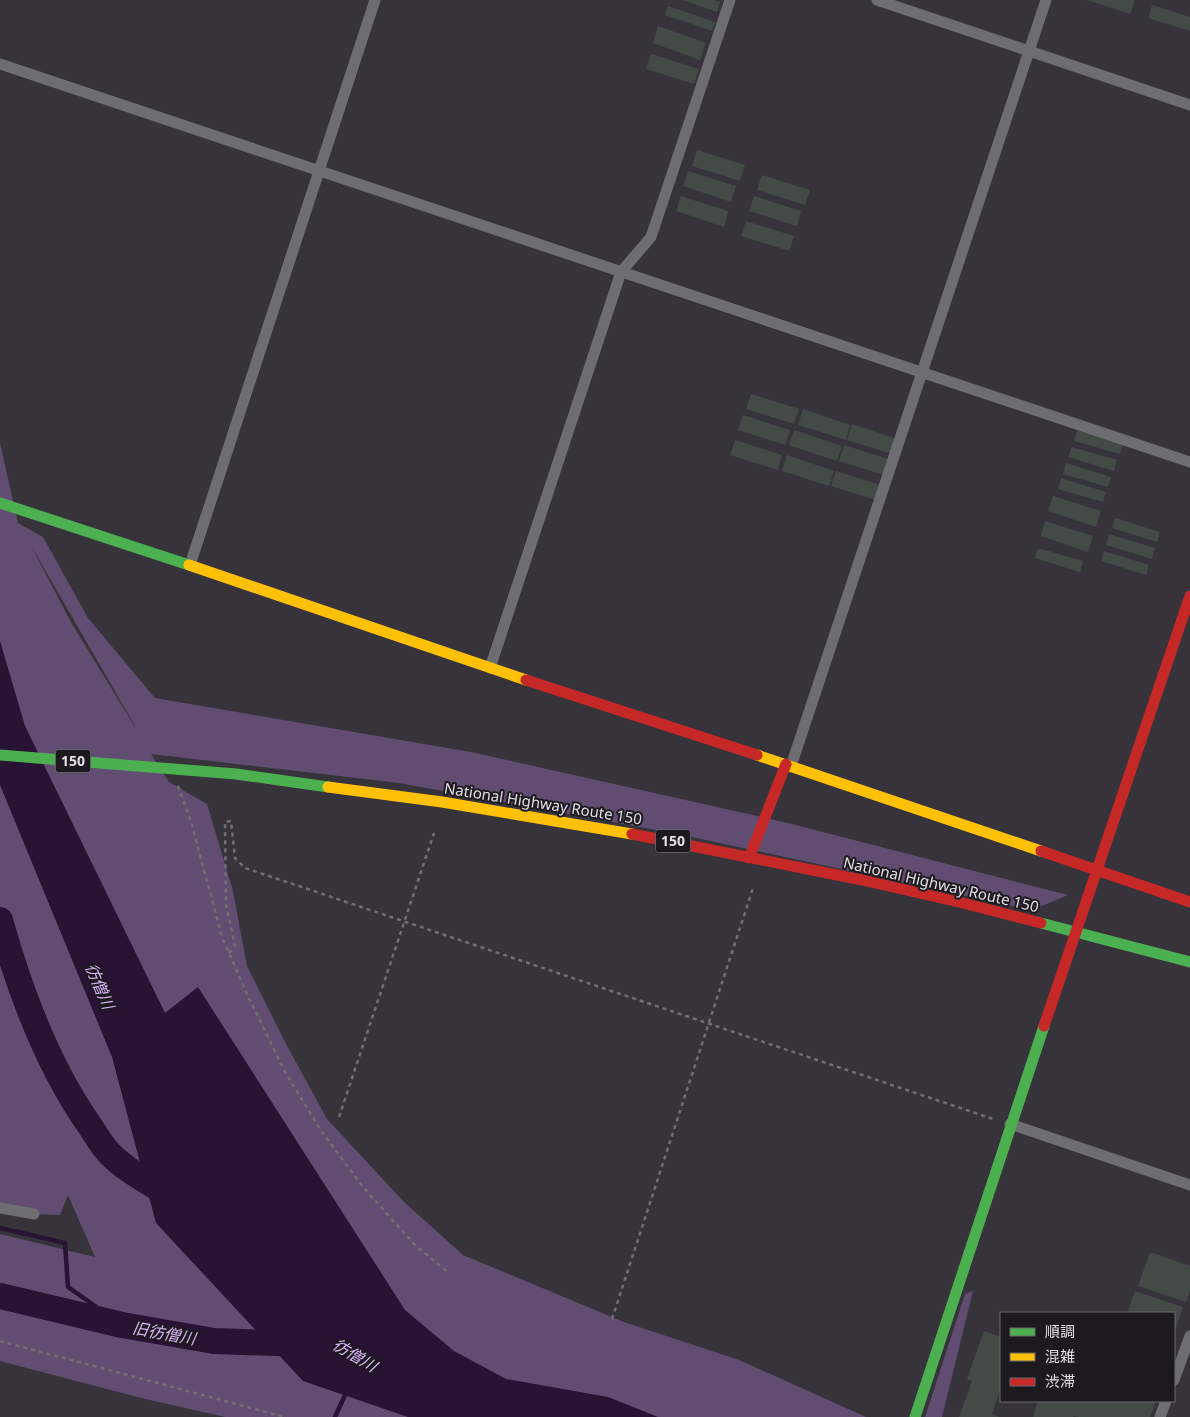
<svg xmlns="http://www.w3.org/2000/svg" width="1190" height="1417" font-family="'Noto Sans','Noto Sans JP',sans-serif">
<style>
.green{fill:#614d71;fill-rule:evenodd}
.water{fill:#281335}
.lines{fill:none;stroke-linecap:round;stroke-linejoin:round}
.stream{stroke:#281335;stroke-width:4.5}
.river{stroke:#281335;stroke-width:26}
.building{fill:#444a46}
.path{stroke:#726f73;stroke-width:2.5;stroke-dasharray:4 4;stroke-linecap:butt}
.street{stroke:#6e6d71;stroke-width:11}
.fast{stroke:#4caf50;stroke-width:11}
.slow{stroke:#ffc107;stroke-width:11}
.jam{stroke:#c62828;stroke-width:11}
.labels{text-anchor:middle;stroke-width:4;stroke-linejoin:round;paint-order:stroke}
.shield{fill:#1d1a1f;stroke:#a8a4ab;stroke-width:1}
.shield-label{font-size:14px;font-weight:bold;fill:#e3dfe7}
.street-label{font-size:15px;fill:#e3dfe7;stroke:#1d1a1f}
.water-label{font-size:16px;font-style:italic;fill:#dab5f9;stroke:#1d1a1f}
</style>
<rect width="100%" height="100%" fill="#37333a"/>
<!-- green -->
<path class="green" d="M0 443 18 523 43 537 88 618 155 698 471 752 788 823 1068 895 1032 910 673 833 399 783 151 754 169 782 207 804 233 891 247 966 285 1042 327 1119 403 1201 463 1255 624 1322 739 1360 866 1417H225L141 1398 0 1361V1234L95 1257 68 1195 60 1215 34 1214 0 1206ZM30 544 135 726V727L72 624Z
M973 1291 942 1417H925L965 1294Z"/>
<!-- water -->
<path class="water" d="M0 641 25 726 165 1013 198 987 405 1310 454 1351 506 1379 608 1397 658 1417H408L303 1381 156 1223 112 1057 0 785Z"/>
<g class="lines">
<!-- stream -->
<path class="stream" d="M0 1228 65 1243 68 1287 122 1325
M335 1417 346 1393V1391"/>
<!-- river -->
<path class="river" d="M0 920C20 992 47 1065 90 1126 96 1135 102 1146 110 1154 129 1173 154 1185 176 1199
M0 1296 122 1325 214 1341 303 1344"/>
</g>
<!-- building -->
<path class="building" d="M682 0H713L720 2 717 12Z
M1087 0H1135L1130 14Z
M1152 5 1190 17V31L1148 18Z
M668 6 715 22 712 31 665 15Z
M658 26 706 43 700 60 653 43Z
M651 54 699 69 694 84 646 69Z
M697 150 745 165 740 181 692 166Z
M688 171 736 186 731 202 683 186Z
M762 175 810 190 805 205 757 190Z
M681 196 728 211 724 227 676 211Z
M754 196 801 211 797 226 749 211Z
M746 221 794 236 789 251 741 236Z
M751 394 799 409 794 424 746 409Z
M803 409 850 425 846 440 798 425Z
M743 415 790 430 785 445 738 430Z
M852 424 900 440 895 455 847 440Z
M794 430 842 446 837 461 789 445Z
M1077 430 1123 444 1120 454 1074 441Z
M735 440 782 455 778 470 730 455Z
M844 445 892 460 887 476 839 461Z
M1072 447 1117 460 1114 471 1068 457Z
M787 455 834 471 829 486 782 471Z
M1066 463 1111 477 1108 487 1063 474Z
M836 471 884 486 879 501 831 486Z
M1061 478 1106 492 1103 502 1058 489Z
M1053 496 1101 511 1096 527 1048 511Z
M1115 518 1160 532 1157 542 1112 528Z
M1045 521 1093 536 1088 552 1041 536Z
M1109 534 1155 548 1152 559 1106 545Z
M1038 548 1083 561 1080 572 1035 558Z
M1104 551 1149 565 1146 575 1101 561Z
M1150 1252 1190 1266V1291L1186 1302 1138 1286Z
M1135 1291 1183 1307 1174 1334V1313H1127Z
M984 1331 1001 1337V1386L992 1414 999 1417H959L972 1381 967 1379Z
M1038 1401H1156L1150 1417H1078L1074 1416 1073 1417H1033Z"/>
<g class="lines">
<!-- path -->
<path class="path" d="M178 786 192 825 222 937 247 994 285 1072 322 1132 363 1187 416 1246 449 1273
M229 953 235 946 226 904 225 822 231 821 235 858 245 868 996 1120
M339 1117 434 833
M612 1319 753 888
M0 1341 285 1417"/>
<!-- street -->
<path class="street" d="M877 0 1190 105
M0 64 1190 462
M190 565 375 0
M490 668 621 272 651 237 730 0
M791 766 1046 0
M1010 1124 1190 1185
M0 1208 34 1214
M1174 1380 1190 1336
M1160 1417 1166 1401"/>
<!-- fast -->
<path class="fast" d="M0 503 189 565
M0 755 236 774 328 787
M1041 923 1190 962
M915 1417 1044 1026"/>
<!-- slow -->
<path class="slow" d="M189 565 526 680
M757 755 1041 851
M328 787 442 802 632 834"/>
<!-- jam -->
<path class="jam" d="M526 680 757 755
M632 834 862 880 963 903 1041 923
M1041 851 1190 902
M749 858 786 764
M1044 1026 1190 596"/>
</g>
<g class="labels">
<!-- shield labels -->
<g class="shield">
<rect x="55.5" y="749.5" width="35" height="23" rx="4"/>
<rect x="655.5" y="829.5" width="35" height="23" rx="4"/>
</g>
<g class="shield-label">
<text x="73" y="766">150</text>
<text x="673" y="846">150</text>
</g>
<!-- street labels -->
<g class="street-label">
<text transform="translate(543 804) rotate(9)" y="5">National Highway Route 150</text>
<text transform="translate(941 885) rotate(13)" y="5">National Highway Route 150</text>
</g>
<!-- water labels -->
<g class="water-label">
<text transform="translate(100 986) rotate(67)" y="6">彷僧川</text>
<text transform="translate(164 1333) rotate(10)" y="6">旧彷僧川</text>
<text transform="translate(355 1355) rotate(31)" y="6">彷僧川</text>
</g>
</g>
<!-- legend -->
<rect x="1000" y="1312" width="175" height="90" fill="#1d1a1f" stroke="#6c696f"/>
<rect x="1010" y="1328" width="25" height="8" fill="#4caf50" stroke="#6c696f"/>
<text x="1045" y="1337" font-size="15" fill="#e3dfe7">順調</text>
<rect x="1010" y="1353" width="25" height="8" fill="#ffc107" stroke="#6c696f"/>
<text x="1045" y="1362" font-size="15" fill="#e3dfe7">混雑</text>
<rect x="1010" y="1378" width="25" height="8" fill="#c62828" stroke="#6c696f"/>
<text x="1045" y="1387" font-size="15" fill="#e3dfe7">渋滞</text>
</svg>
